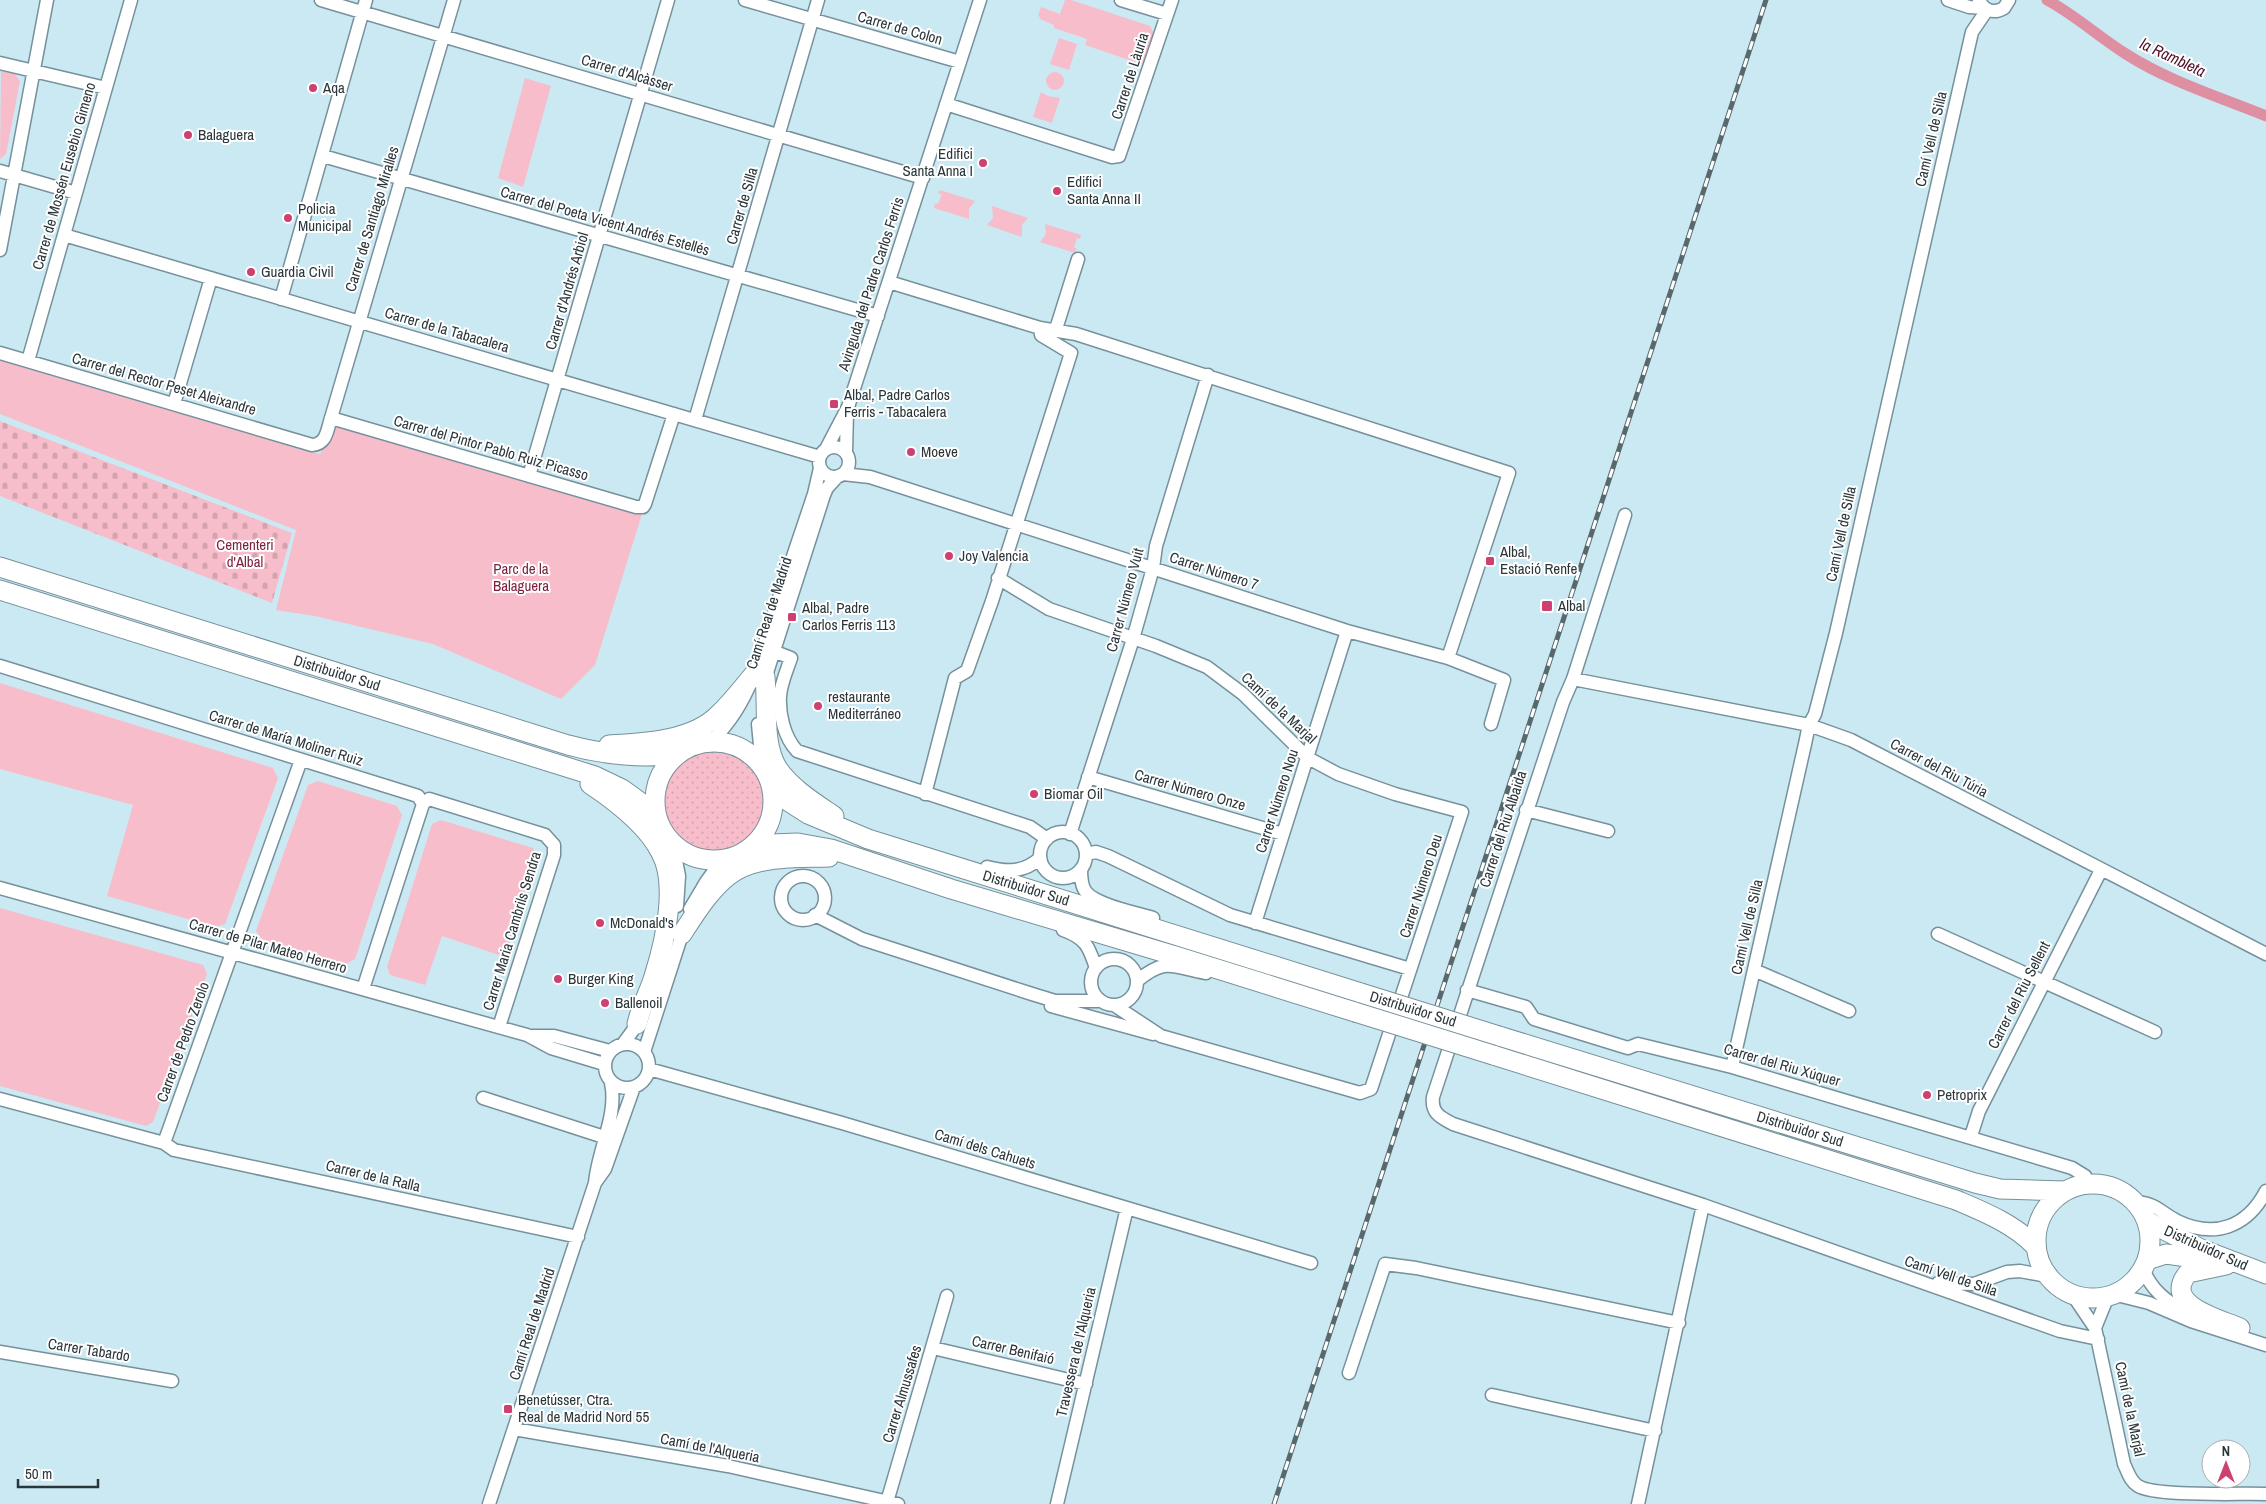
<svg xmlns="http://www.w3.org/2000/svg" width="2266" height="1504" font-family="'Archivo Narrow',sans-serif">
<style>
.green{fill:#f7bdca}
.cemetery{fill:url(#cemetery-stones)}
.garden{fill:url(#garden-dots)}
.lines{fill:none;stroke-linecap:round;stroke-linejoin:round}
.canal{stroke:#df8fa2;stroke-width:11}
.minor-casing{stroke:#76919b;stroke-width:15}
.highway-casing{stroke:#76919b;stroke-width:21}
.minor{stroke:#fff;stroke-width:12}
.highway{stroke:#fff;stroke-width:19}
.rail-casing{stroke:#58696e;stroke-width:5}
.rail{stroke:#fff;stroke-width:3;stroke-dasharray:9;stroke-linecap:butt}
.highway-bridge-casing{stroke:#76919b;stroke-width:21;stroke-linecap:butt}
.highway-bridge{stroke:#fff;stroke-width:19}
.poi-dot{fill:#cd406f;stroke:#fff;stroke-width:2}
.labels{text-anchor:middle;stroke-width:4;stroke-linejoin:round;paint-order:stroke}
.street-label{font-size:15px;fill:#2a363a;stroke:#fff}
.poi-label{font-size:15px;fill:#2a363a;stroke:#fff;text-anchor:start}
.park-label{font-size:15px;fill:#7b1e3f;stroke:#fff}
.water-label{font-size:16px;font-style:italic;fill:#540e28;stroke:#fff}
</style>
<defs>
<pattern id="cemetery-stones" width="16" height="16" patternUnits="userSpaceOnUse" patternTransform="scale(1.25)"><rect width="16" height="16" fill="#f7bdca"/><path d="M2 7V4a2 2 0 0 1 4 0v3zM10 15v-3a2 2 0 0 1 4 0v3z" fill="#d4a3ae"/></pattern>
<pattern id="garden-dots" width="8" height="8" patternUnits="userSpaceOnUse" patternTransform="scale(1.25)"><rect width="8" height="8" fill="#f7bdca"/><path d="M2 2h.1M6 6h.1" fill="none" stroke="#d4a3ae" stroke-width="1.8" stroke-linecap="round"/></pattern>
</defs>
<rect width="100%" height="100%" fill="#cbe9f3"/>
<!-- green -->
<path class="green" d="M1065 0H1071L1150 26 1154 34 1144 65 1085 45 1087 39 1054 28V25L1040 19V17L1038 16 1041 7 1060 14Z
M1059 38 1077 44 1069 70 1050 64Z
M1 71 15 74 20 81 6 154 0 159Z
M1046 81a9 9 0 1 1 18 0a9 9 0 1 1-18 0Z
M525 78 551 86 523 187 498 178Z
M1041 92 1048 96 1060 98 1052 123 1033 117Z
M940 190 975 201 969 209V219L934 208 935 203 938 204 942 195 938 193Z
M992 206 1028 218 1022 225V237L987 225 993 218Z
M1045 224 1081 235 1080 239 1077 238 1074 247 1077 249 1075 253 1040 242 1046 234Z
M0 358 113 394 320 454 336 424 642 514 595 665 561 699 433 644 315 616 276 610 296 530 0 414Z
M0 683 273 768 278 778 225 924 216 927 107 896 133 805 0 769Z
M318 781 397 806 402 815 355 959 346 964 262 939 256 931 308 785Z
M441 820 533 848 537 858 505 957 442 936 425 985 390 975 387 967 432 824Z
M0 908 203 965 207 974 153 1122 146 1126 0 1086Z"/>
<!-- cemetery -->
<path class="cemetery" d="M0 421 292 533 272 603 0 496Z"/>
<!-- garden -->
<path class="garden" d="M664 800a50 50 0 1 1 100 0a50 50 0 1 1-100 0Z"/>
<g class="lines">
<!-- canal -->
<path class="canal" d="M2047 0C2075 15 2099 37 2126 54 2168 81 2219 97 2266 116"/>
<defs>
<path id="minor" d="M321 0 923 178
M745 0 960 62
M1121 0 1167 14
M1948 0 1969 7 1985 8
M1979 0C1984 11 1994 14 2004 8L2009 0
M0 63 106 88
M946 104 1112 157 1119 156 1172 0
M323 156 878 316
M0 171 76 193
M64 235 820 457
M0 250 47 0
M889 282 1040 328 1076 334 1509 473 1448 658
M281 299 366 0
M1056 329 1078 259
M0 353 312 445C327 444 327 430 331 418L454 0
M28 361 131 0
M174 404 211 278
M331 418 636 507H643L645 504 674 414
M695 420 818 0
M819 462a15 15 0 1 1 30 0a15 15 0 1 1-30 0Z
M826 449 848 407 980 0
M846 452 847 412
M843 474 870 477 1347 631 1448 658 1504 680 1491 724
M529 476 668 0
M1625 515 1573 679 1563 702 1433 1097C1431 1113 1440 1117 1453 1124L1703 1205 2060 1331 2098 1339
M998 578 1049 609 1156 646 1207 667 1243 694 1308 758 1338 774 1395 794 1462 812 1371 1089 1360 1093 1161 1036 1114 1005
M773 651 791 658C787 670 781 683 780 696 779 714 784 737 797 751L1030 827 1047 839
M0 666 418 796 423 804
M1573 679 1809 725 1851 740 2266 954
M763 685 824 495 827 488 838 476
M758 724 762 766
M710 742C749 707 761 655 776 607 789 569 801 532 814 494L820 468
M1088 777 1283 834
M925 794 955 678 967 671 992 601 1071 353 1041 335 1040 328
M423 804 429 799 545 835 554 845V855L499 1027
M1526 810 1608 831
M1040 855a23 23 0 1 1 46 0a23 23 0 1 1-46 0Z
M1070 834 1133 639 1153 568 1156 546 1208 375
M673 845 679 876 677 906
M1086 854 1096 852 1108 856 1230 915 1410 969
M987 867C1006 872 1024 873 1040 858
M1081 869C1081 877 1081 886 1086 892 1096 905 1137 913 1153 918
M781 898a22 22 0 1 1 44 0a22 22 0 1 1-44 0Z
M0 888 527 1035 551 1048 604 1064
M690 909 706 882 722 860
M815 915 862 939 1032 994 1055 1001H1101
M1255 923 1347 631
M1063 930C1086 938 1089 947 1096 968
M1938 934 2155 1032
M1091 982a23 23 0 1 1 46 0a23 23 0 1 1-46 0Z
M1754 970 1849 1011
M1137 981C1166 957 1172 967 1206 973
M363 989 423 804
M1467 990 1526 1007 1534 1019 1628 1048 1638 1044 1732 1067 2072 1168 2085 1176 2088 1183
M1051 1006 1153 1034
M532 1036H554L610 1051
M605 1066a22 22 0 1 1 44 0a22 22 0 1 1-44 0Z
M623 1044 642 1018
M644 1052 684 928
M1732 1067 1805 744 1809 725 1815 714 1836 633 1972 32 1987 10
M649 1069 842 1123 1311 1263
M483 1098 604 1137
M0 1099 164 1143 174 1150 578 1237
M1971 1136 1979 1111 2101 870
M164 1143 301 760
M595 1183 605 1169 634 1087
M2135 1202C2156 1203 2160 1212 2177 1221 2215 1239 2247 1227 2266 1191
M2143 1268C2150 1289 2166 1301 2185 1312
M1938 1283 1974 1284 2007 1272 2020 1271 2047 1276
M2072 1294 2095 1328 2108 1296
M2113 1294 2149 1303 2191 1321 2266 1345
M2095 1328 2124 1464C2128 1472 2130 1481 2138 1486 2156 1497 2241 1493 2266 1494
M933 1348 1086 1384
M0 1352 172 1381
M1349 1373 1385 1264 1416 1268 1679 1323
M1492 1395 1655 1431
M514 1429 728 1466 898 1504
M887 1502 947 1296
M489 1504 595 1183C598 1149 618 1115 611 1083
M1057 1504 1127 1208
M1638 1504 1703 1205"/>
<path id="highway" d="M0 567 568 745C605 755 639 759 678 754
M0 590 595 776 622 789 655 813
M765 677C768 706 762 744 778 769 792 789 815 803 834 816
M655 801a59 59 0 1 1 118 0a59 59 0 1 1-118 0Z
M609 745C644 743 693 741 719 714 732 702 743 687 755 673
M590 784C614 800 648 826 661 853 678 884 665 941 655 973 650 991 641 1006 637 1024
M772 791 808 814 868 839 1361 993
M748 850 771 844 798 843 831 849 951 889 1179 957 1355 1012
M682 934C695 914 709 891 728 876 755 855 797 858 829 857
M1499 1036 1975 1183 2000 1189 2064 1191
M1493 1055 1956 1200C1984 1212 2014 1224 2035 1246
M2036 1241a57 57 0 1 1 114 0a57 57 0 1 1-114 0Z
M2147 1221 2201 1249 2266 1274
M2147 1260 2166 1254 2209 1260
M2226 1265 2188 1273C2161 1305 2220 1319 2240 1328"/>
</defs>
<!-- minor casing -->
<use href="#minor" class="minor-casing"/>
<!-- highway casing -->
<use href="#highway" class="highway-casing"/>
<!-- minor -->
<use href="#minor" class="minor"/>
<!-- highway -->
<use href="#highway" class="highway"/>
<defs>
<path id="rail" d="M1274 1504 1766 0"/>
</defs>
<!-- rail casing -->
<use href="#rail" class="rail-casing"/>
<!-- rail -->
<use href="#rail" class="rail"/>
<defs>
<path id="highway-bridge" d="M1361 993 1499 1036
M1355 1012 1493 1055"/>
</defs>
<!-- highway-bridge casing -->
<use href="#highway-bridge" class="highway-bridge-casing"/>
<!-- highway-bridge -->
<use href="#highway-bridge" class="highway-bridge"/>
</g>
<!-- markers -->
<g class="poi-dot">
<circle cx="313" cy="88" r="5"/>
<circle cx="188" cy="135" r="5"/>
<circle cx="983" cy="163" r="5"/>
<circle cx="1057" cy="191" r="5"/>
<circle cx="288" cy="218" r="5"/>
<circle cx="251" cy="272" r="5"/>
<rect x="829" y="399" width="10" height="10" rx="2.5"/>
<circle cx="911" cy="452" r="5"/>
<circle cx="949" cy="556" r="5"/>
<rect x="1485" y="556" width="10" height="10" rx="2.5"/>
<rect x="1541" y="600" width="12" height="12" rx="2.5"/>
<rect x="787" y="612" width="10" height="10" rx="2.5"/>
<circle cx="818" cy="706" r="5"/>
<circle cx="1034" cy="794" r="5"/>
<circle cx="600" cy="923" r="5"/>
<circle cx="558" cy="979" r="5"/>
<circle cx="605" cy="1003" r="5"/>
<circle cx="1927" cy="1095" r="5"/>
<rect x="503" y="1404" width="10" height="10" rx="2.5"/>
</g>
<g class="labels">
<!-- street labels -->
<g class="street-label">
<text transform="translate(900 28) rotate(16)" y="5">Carrer de Colon</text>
<text transform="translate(627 73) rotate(17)" y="5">Carrer d'Alcàsser</text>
<text transform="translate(1130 76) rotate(-72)" y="5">Carrer de Làuria</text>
<text transform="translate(1931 139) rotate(-77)" y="5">Camí Vell de Silla</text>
<text transform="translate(64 176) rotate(-74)" y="5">Carrer de Mossén Eusebio Gimeno</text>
<text transform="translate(742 206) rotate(-74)" y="5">Carrer de Silla</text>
<text transform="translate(372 219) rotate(-73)" y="5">Carrer de Santiago Miralles</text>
<text transform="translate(605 221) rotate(16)" y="5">Carrer del Poeta Vicent Andrés Estellés</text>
<text transform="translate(871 284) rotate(-72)" y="5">Avinguda del Padre Carlos Ferris</text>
<text transform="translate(567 291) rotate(-74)" y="5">Carrer d'Andrés Arbiol</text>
<text transform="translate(447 330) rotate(16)" y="5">Carrer de la Tabacalera</text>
<text transform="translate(164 384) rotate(16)" y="5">Carrer del Rector Peset Aleixandre</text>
<text transform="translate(491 448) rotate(16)" y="5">Carrer del Pintor Pablo Ruiz Picasso</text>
<text transform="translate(1841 534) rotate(-78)" y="5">Camí Vell de Silla</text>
<text transform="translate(1214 571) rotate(18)" y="5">Carrer Número 7</text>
<text transform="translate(1125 600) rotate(-75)" y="5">Carrer Número Vuit</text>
<text transform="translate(769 613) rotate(-72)" y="5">Camí Real de Madrid</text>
<text transform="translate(337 673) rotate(17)" y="5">Distribuïdor Sud</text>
<text transform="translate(1279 708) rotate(43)" y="5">Camí de la Marjal</text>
<text transform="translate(286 738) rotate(17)" y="5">Carrer de María Moliner Ruiz</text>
<text transform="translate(1939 768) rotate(28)" y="5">Carrer del Riu Túria</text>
<text transform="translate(1190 790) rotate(16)" y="5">Carrer Número Onze</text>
<text transform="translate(1277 801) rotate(-72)" y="5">Carrer Número Nou</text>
<text transform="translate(1503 829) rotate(-72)" y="5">Carrer del Riu Albaida</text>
<text transform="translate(1421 886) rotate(-72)" y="5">Carrer Número Deu</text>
<text transform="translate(1026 888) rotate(17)" y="5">Distribuïdor Sud</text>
<text transform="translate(1747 927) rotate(-77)" y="5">Camí Vell de Silla</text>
<text transform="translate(512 931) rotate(-73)" y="5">Carrer Maria Cambrils Sendra</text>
<text transform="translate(268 946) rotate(16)" y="5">Carrer de Pilar Mateo Herrero</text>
<text transform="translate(2019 995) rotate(-63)" y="5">Carrer del Riu Sellent</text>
<text transform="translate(1413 1009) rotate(17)" y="5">Distribuïdor Sud</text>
<text transform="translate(183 1042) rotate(-70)" y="5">Carrer de Pedro Zerolo</text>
<text transform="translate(1782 1065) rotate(16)" y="5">Carrer del Riu Xúquer</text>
<text transform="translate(1800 1129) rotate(17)" y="5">Distribuïdor Sud</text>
<text transform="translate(985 1149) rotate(17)" y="5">Camí dels Cahuets</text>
<text transform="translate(373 1176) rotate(13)" y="5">Carrer de la Ralla</text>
<text transform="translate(2206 1248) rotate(24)" y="5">Distribuïdor Sud</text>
<text transform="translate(1951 1276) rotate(19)" y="5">Camí Vell de Silla</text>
<text transform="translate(532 1324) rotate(-72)" y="5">Camí Real de Madrid</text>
<text transform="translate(89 1350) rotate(9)" y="5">Carrer Tabardo</text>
<text transform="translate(1013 1350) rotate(13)" y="5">Carrer Benifaió</text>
<text transform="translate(1076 1352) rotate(-77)" y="5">Travessera de l'Alqueria</text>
<text transform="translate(902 1394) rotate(-73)" y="5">Carrer Almussafes</text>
<text transform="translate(2130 1409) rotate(78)" y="5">Camí de la Marjal</text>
<text transform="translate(710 1448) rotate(11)" y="5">Camí de l'Alqueria</text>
</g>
<!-- poi labels -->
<g class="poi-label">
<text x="323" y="93">Aqa</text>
<text x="198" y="140">Balaguera</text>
<text x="973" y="159" text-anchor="end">Edifici<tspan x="973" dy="17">Santa Anna I</tspan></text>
<text x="1067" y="187">Edifici<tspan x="1067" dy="17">Santa Anna II</tspan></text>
<text x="298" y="214">Policia<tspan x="298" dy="17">Municipal</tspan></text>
<text x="261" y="277">Guardia Civil</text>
<text x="844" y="400">Albal, Padre Carlos<tspan x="844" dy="17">Ferris - Tabacalera</tspan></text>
<text x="921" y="457">Moeve</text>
<text x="1500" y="557">Albal,<tspan x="1500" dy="17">Estació Renfe</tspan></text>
<text x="959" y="561">Joy Valencia</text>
<text x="1558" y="611">Albal</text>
<text x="802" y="613">Albal, Padre<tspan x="802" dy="17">Carlos Ferris 113</tspan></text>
<text x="828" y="702">restaurante<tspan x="828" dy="17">Mediterráneo</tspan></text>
<text x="1044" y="799">Biomar Oil</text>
<text x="610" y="928">McDonald's</text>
<text x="568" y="984">Burger King</text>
<text x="615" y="1008">Ballenoil</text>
<text x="1937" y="1100">Petroprix</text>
<text x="518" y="1405">Benetússer, Ctra.<tspan x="518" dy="17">Real de Madrid Nord 55</tspan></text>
</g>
<!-- park labels -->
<g class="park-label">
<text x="245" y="550">Cementeri<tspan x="245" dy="17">d'Albal</tspan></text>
<text x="521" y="574">Parc de la<tspan x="521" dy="17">Balaguera</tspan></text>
</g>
<!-- water labels -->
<g class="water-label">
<text transform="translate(2173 57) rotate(25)" y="6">la Rambleta</text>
</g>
</g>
<!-- north arrow -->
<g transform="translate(2226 1464)"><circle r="24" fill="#ffffff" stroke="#aaafb0"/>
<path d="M0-4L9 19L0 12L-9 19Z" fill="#cd406f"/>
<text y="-8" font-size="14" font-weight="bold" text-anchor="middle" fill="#2a363a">N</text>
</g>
<!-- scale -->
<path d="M18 1479v8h80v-8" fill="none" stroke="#2a363a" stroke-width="2.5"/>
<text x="25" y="1479" font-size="15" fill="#2a363a" stroke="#ffffff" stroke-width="4" paint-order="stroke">50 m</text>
</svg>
